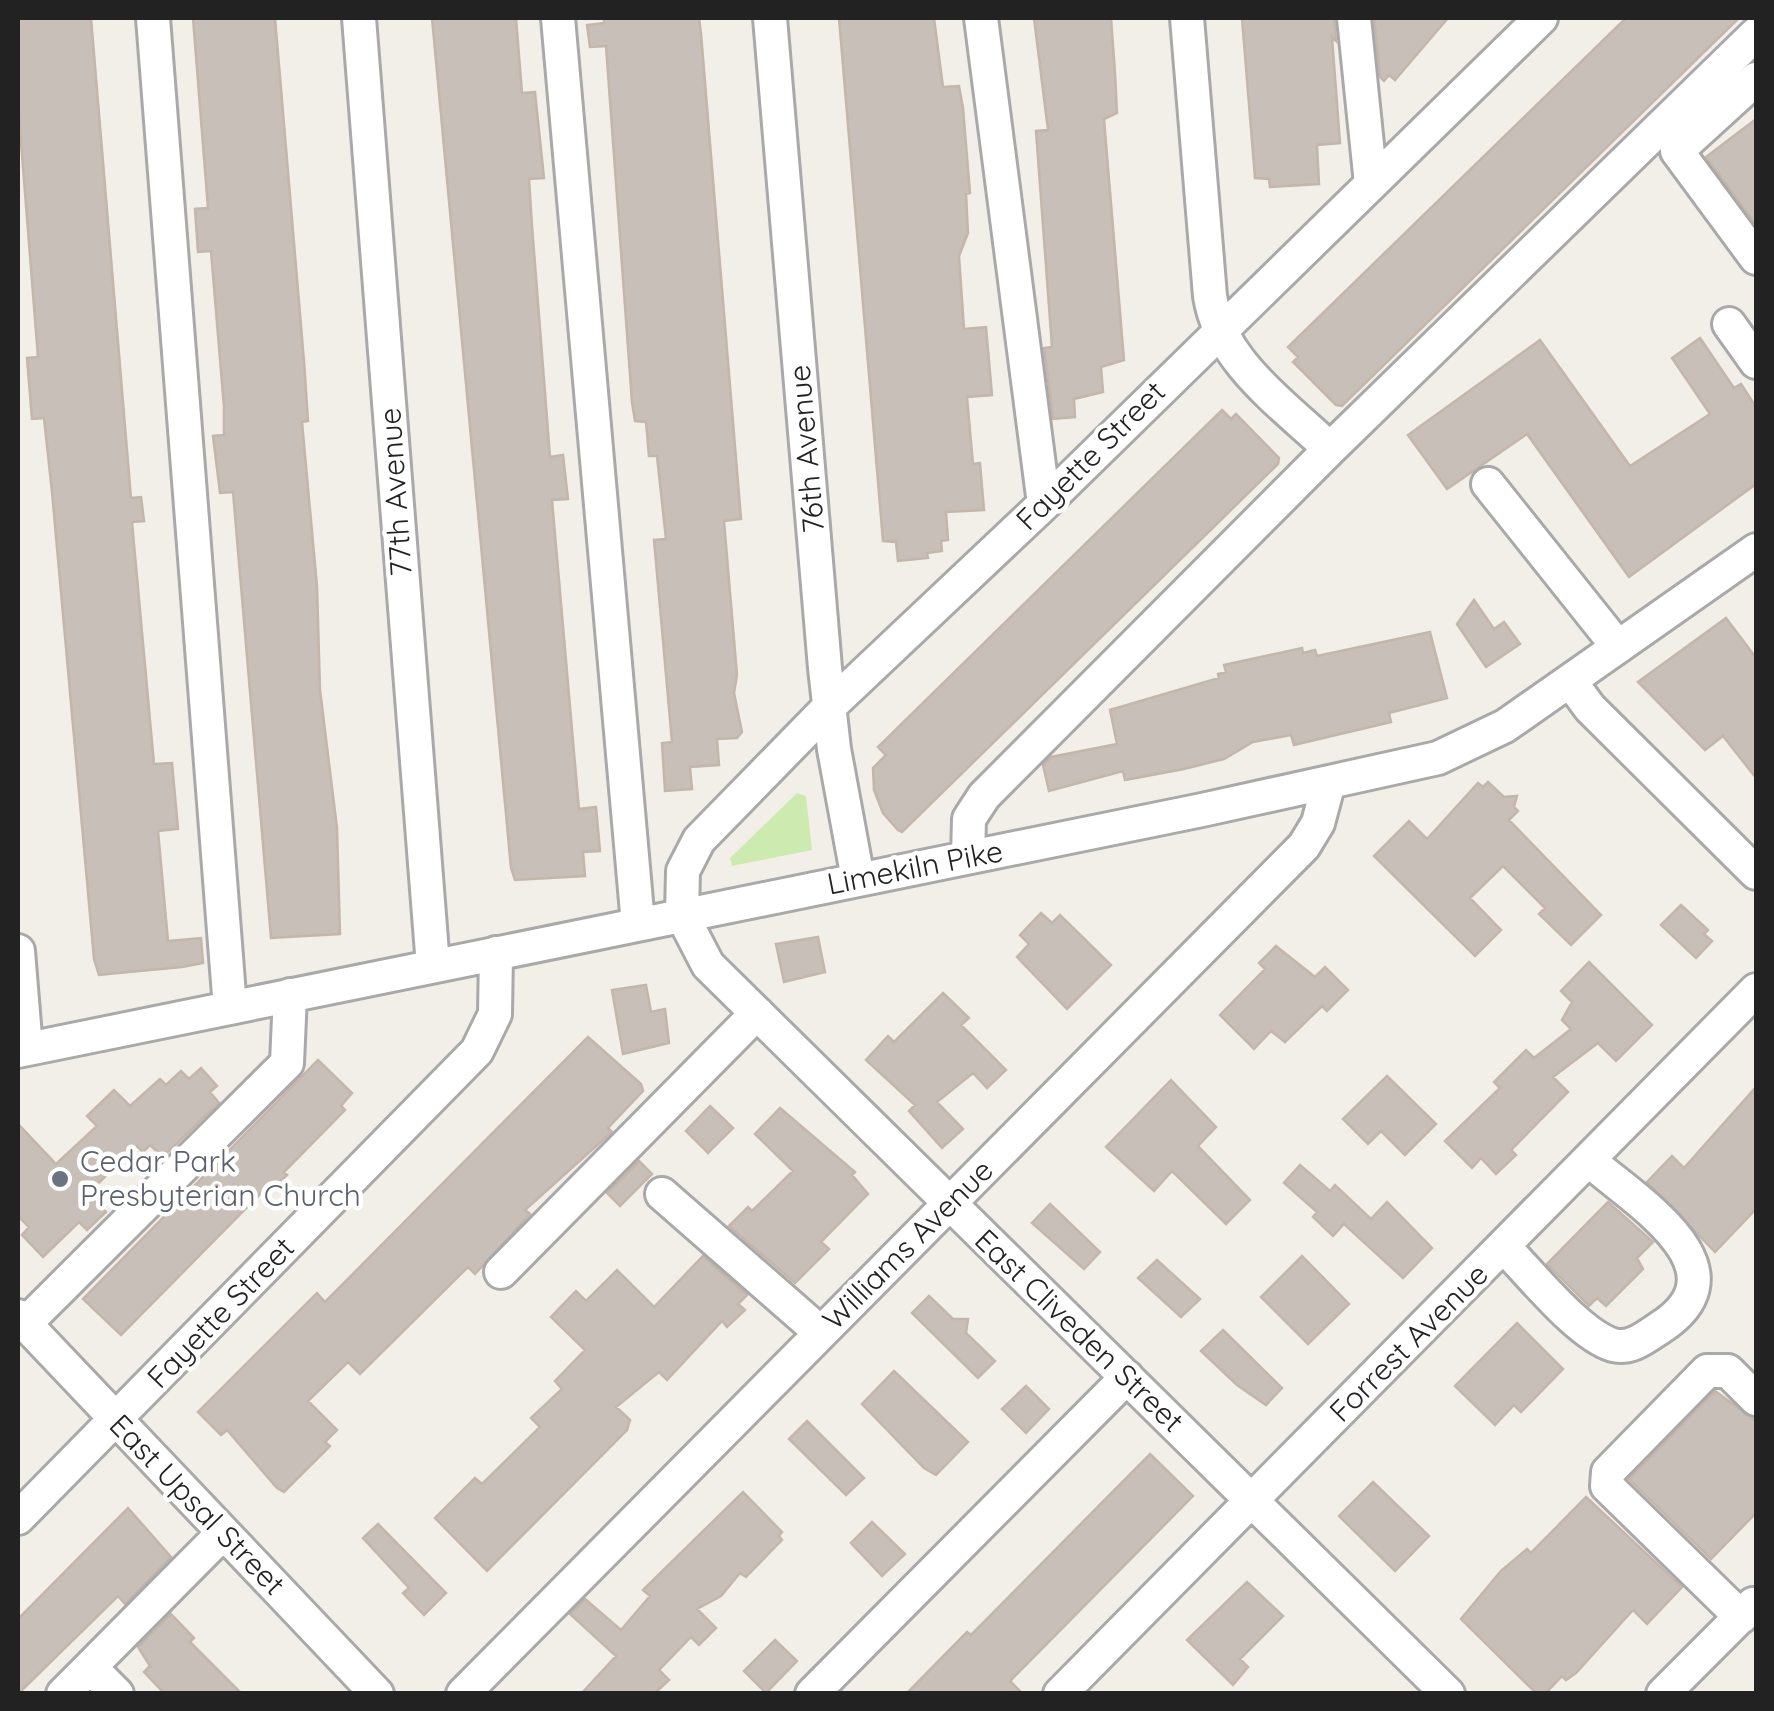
<svg xmlns="http://www.w3.org/2000/svg" width="1774" height="1711" font-family="Quicksand,sans-serif">
<style>
.grass{fill:#cdebb0}
.building{fill:#c7bfb8;stroke:#c4b6ab;stroke-width:2.5}
.lines{fill:none;stroke-linecap:round;stroke-linejoin:round}
.minor-casing{stroke:#a9a9a9;stroke-width:38}
.minor{stroke:#fff;stroke-width:32}
.worship-dot{fill:#6b7280;stroke:#fff;stroke-width:4}
.labels{text-anchor:middle;stroke-width:9;stroke-linejoin:round;paint-order:stroke}
.street-label{font-size:30px;fill:#222;stroke:#fff}
.worship-label{font-size:30px;fill:#5b616d;stroke:#fff;text-anchor:start}
</style>
<rect width="100%" height="100%" fill="#f2efe9"/>
<!-- grass -->
<path class="grass" d="M797 793 806 796 812 850 732 866 730 858Z"/>
<!-- building -->
<path class="building" d="M18 18H91L131 498 141 497 144 521 132 522 154 764 172 763 178 829 158 831 168 941 201 938 203 963 182 967 99 975 94 959 52 492 44 418 32 419 27 358 38 357 18 104Z
M193 18H275L304 361 308 421 302 422 317 586 320 690 337 828 340 934 271 938 233 492 220 493 213 436 224 435V407L211 251 198 252 195 209 208 208Z
M432 18H516L522 93 535 92 544 178 529 179 532 226 550 457 563 455 568 499 552 500 577 787 579 809 596 807 600 851 583 852 585 876 515 880 511 868Z
M604 18H699L701 34 741 519 724 521 737 675 734 693 742 732 737 738 717 739 719 765 690 767 692 789 665 791 662 743 672 742 654 540 666 539 657 456H649L646 422 635 421 632 402 606 46 590 47 587 25 604 23Z
M839 18H934L943 87 959 86 963 108 970 193 966 194 968 233 959 256 964 329 986 327 992 395 967 397 973 464 980 463 984 510 946 512 948 540 941 541 942 551 927 553 928 558 898 561 896 542 883 541Z
M1034 18H1111L1115 73 1117 113 1104 119 1124 360 1101 367 1103 392 1074 399 1075 417 1053 419 1044 348 1052 347 1036 131 1048 130Z
M1242 18H1334L1336 41 1332 37 1340 143 1317 145 1319 184 1270 187 1269 179 1255 178Z
M1374 18H1448L1395 80 1389 75 1384 81 1380 77Z
M1626 18H1739L1342 406 1336 405 1293 362 1298 357 1288 347Z
M1756 119V225L1706 157Z
M1700 338 1734 388 1741 384 1756 407V484L1629 577 1527 434 1447 489 1408 435 1540 340 1630 466 1710 414 1672 358Z
M1222 410 1231 419 1236 414 1279 458 1278 464 902 832 898 830 883 813 874 790 873 768 886 755 878 747Z
M1474 600 1494 629 1504 622 1520 644 1486 667 1457 624Z
M1726 618 1756 658V778L1723 736 1705 750 1638 682Z
M1430 632 1447 698 1389 713 1391 722 1294 745 1291 735 1253 742 1224 759 1184 769 1125 780 1123 771 1049 791 1043 765 1051 757 1117 744 1110 710 1219 678 1218 674 1226 672 1224 665 1302 648 1303 653 1315 650 1317 656Z
M1488 782 1504 797 1517 796 1514 807 1518 811 1509 820 1601 915 1571 945 1539 914 1545 908 1503 866 1470 898 1501 930 1475 956 1374 856 1409 821 1427 839 1478 783 1483 787Z
M1681 905 1708 930 1704 934 1712 941 1696 958 1661 925Z
M1041 913 1052 923 1060 915 1111 965 1067 1009 1017 957 1029 944 1020 935Z
M818 937 825 972 784 982 776 944Z
M1276 946 1315 977 1325 967 1348 990 1327 1011 1322 1006 1285 1042 1271 1031 1254 1049 1220 1015 1265 969 1259 963Z
M1589 962 1652 1025 1616 1061 1598 1043 1553 1077 1568 1092 1511 1150 1516 1155 1496 1174 1481 1158 1472 1168 1445 1141 1500 1088 1494 1082 1526 1050 1534 1058 1571 1029 1562 1020 1572 1002 1561 991Z
M646 985 651 1012 665 1009 669 1043 623 1054 612 990Z
M943 993 969 1018 961 1025 1006 1070 987 1088 973 1073 937 1102 963 1129 942 1148 909 1111 915 1105 866 1060 888 1036 894 1042Z
M588 1037 641 1084 643 1091 608 1128 612 1132 525 1210 530 1214 475 1274 468 1267 360 1374 348 1362 308 1401 337 1430 325 1442 330 1446 284 1492 277 1488 227 1430 221 1435 198 1412 317 1293 325 1302Z
M318 1060 352 1093 341 1106 345 1110 284 1172 287 1175 270 1192 266 1188 121 1335 83 1299Z
M201 1068 217 1086 210 1092 219 1103 163 1157 150 1145 143 1152 137 1146 88 1193 106 1212 87 1230 79 1222 43 1257 22 1235 29 1227 18 1216V1124L56 1164 97 1126 87 1116 114 1090 130 1106 160 1079 166 1085 181 1071 189 1079Z
M1387 1076 1436 1124 1405 1155 1381 1131 1368 1144 1343 1119Z
M1171 1080 1216 1127 1198 1146 1250 1200 1226 1224 1172 1171 1154 1191 1106 1147Z
M1756 1087V1209L1715 1252 1647 1182 1672 1156 1684 1168Z
M710 1106 733 1128 708 1153 686 1131Z
M780 1108 855 1172 852 1175 868 1194 821 1242 829 1249 795 1283 729 1226 748 1207 752 1211 793 1171 755 1134Z
M639 1161 652 1174 620 1206 607 1193Z
M1300 1165 1330 1191 1335 1185 1371 1219 1387 1202 1432 1248 1403 1278 1344 1224 1333 1236 1313 1217 1317 1212 1284 1183Z
M1608 1202 1653 1242 1637 1258 1643 1269 1606 1306 1597 1298 1589 1306 1547 1264Z
M1050 1204 1100 1252 1084 1269 1032 1223Z
M703 1256 747 1295 738 1304 745 1310 727 1327 722 1321 667 1380 659 1372 616 1407 630 1420 627 1430 487 1571 435 1518 475 1478 482 1484 540 1427 531 1418 562 1389 555 1381 585 1350 551 1317 576 1291 586 1301 617 1270 654 1307Z
M1302 1256 1349 1304 1308 1344 1261 1297Z
M1157 1260 1200 1299 1181 1317 1138 1278Z
M929 1296 953 1319H968L966 1333 995 1361 978 1378 912 1313Z
M1517 1323 1563 1369 1521 1412 1514 1405 1495 1425 1455 1386Z
M1223 1330 1282 1388 1266 1405 1237 1385 1201 1351Z
M894 1371 968 1442 936 1475 924 1468 862 1404Z
M1026 1386 1049 1409 1026 1433 1002 1409Z
M1715 1391 1756 1421V1513L1711 1559 1629 1479Z
M807 1421 864 1478 846 1495 789 1439Z
M1150 1454 1193 1496 1010 1681 1023 1694H906L967 1632 971 1635Z
M1373 1482 1429 1536 1395 1571 1339 1516Z
M743 1492 782 1532 779 1536 782 1540 746 1577 740 1573 721 1596 697 1609 716 1628 699 1645 691 1637 659 1670 669 1680 654 1694H581L616 1656 570 1614 585 1599 621 1630 650 1596 643 1590Z
M1586 1497 1682 1587 1647 1624 1633 1610 1576 1673 1566 1680 1562 1676 1545 1694H1537L1461 1619 1501 1571 1527 1549 1531 1553Z
M128 1508 171 1557 125 1604 118 1596 18 1694V1619Z
M872 1522 905 1554 882 1576 851 1543Z
M378 1524 446 1593 424 1615 403 1593 409 1588 363 1538Z
M1247 1582 1283 1616 1240 1659 1248 1667 1233 1685 1187 1640Z
M171 1614 194 1638 190 1642 242 1694H165L144 1672 150 1666 138 1647Z
M775 1640 797 1661 766 1693 744 1671Z"/>
<g class="lines">
<defs>
<path id="minor" d="M153 18 230 1008
M359 18 433 966
M558 18 638 924
M770 18 825 668 834 749 858 879
M981 18 1044 504
M1187 18 1210 296C1220 362 1284 405 1330 449
M1354 18 1371 184
M1756 79 1677 151 1756 258
M1729 324 1756 362
M1488 484 1618 647
M1570 681 1590 708 1756 873
M968 857 969 819 984 796 1330 449 1756 34
M18 951 26 1049
M18 1051 1202 810 1438 758 1505 726 1756 550
M662 1194 821 1333
M1505 1248C1531 1274 1579 1335 1613 1345 1631 1350 1647 1336 1661 1327 1749 1269 1637 1202 1591 1162
M501 1272 757 1013
M18 1316 377 1694
M25 1324 287 1063 290 995
M18 1518 477 1051 495 1014 496 953
M1741 1617 1607 1486 1608 1472 1707 1371H1728L1756 1399
M90 1667 223 1533
M63 1694 90 1667 117 1694
M463 1694 1304 846 1318 823 1329 782
M812 1694 1127 1377
M1060 1694 1756 990
M1448 1694 708 965 682 915 683 871 699 840 829 707 1044 504 1541 18
M1663 1694 1753 1604"/>
</defs>
<!-- minor casing -->
<use href="#minor" class="minor-casing"/>
<!-- minor -->
<use href="#minor" class="minor"/>
</g>
<!-- markers -->
<circle class="worship-dot" cx="60" cy="1179" r="10"/>
<g class="labels">
<!-- street labels -->
<g class="street-label">
<text transform="translate(807 449) rotate(-95)" y="10">76th Avenue</text>
<text transform="translate(1091 456) rotate(-45)" y="10">Fayette Street</text>
<text transform="translate(396 492) rotate(-94)" y="10">77th Avenue</text>
<text transform="translate(915 868) rotate(-11)" y="10">Limekiln Pike</text>
<text transform="translate(908 1245) rotate(-45)" y="10">Williams Avenue</text>
<text transform="translate(221 1313) rotate(-46)" y="10">Fayette Street</text>
<text transform="translate(1079 1331) rotate(44)" y="10">East Cliveden Street</text>
<text transform="translate(1409 1343) rotate(-45)" y="10">Forrest Avenue</text>
<text transform="translate(197 1505) rotate(46)" y="10">East Upsal Street</text>
</g>
<!-- worship labels -->
<g class="worship-label">
<text x="80" y="1172">Cedar Park<tspan x="80" dy="34">Presbyterian Church</tspan></text>
</g>
</g>
<!-- border -->
<rect width="1774" height="1711" fill="none" stroke="#222222" stroke-width="40"/>
</svg>
